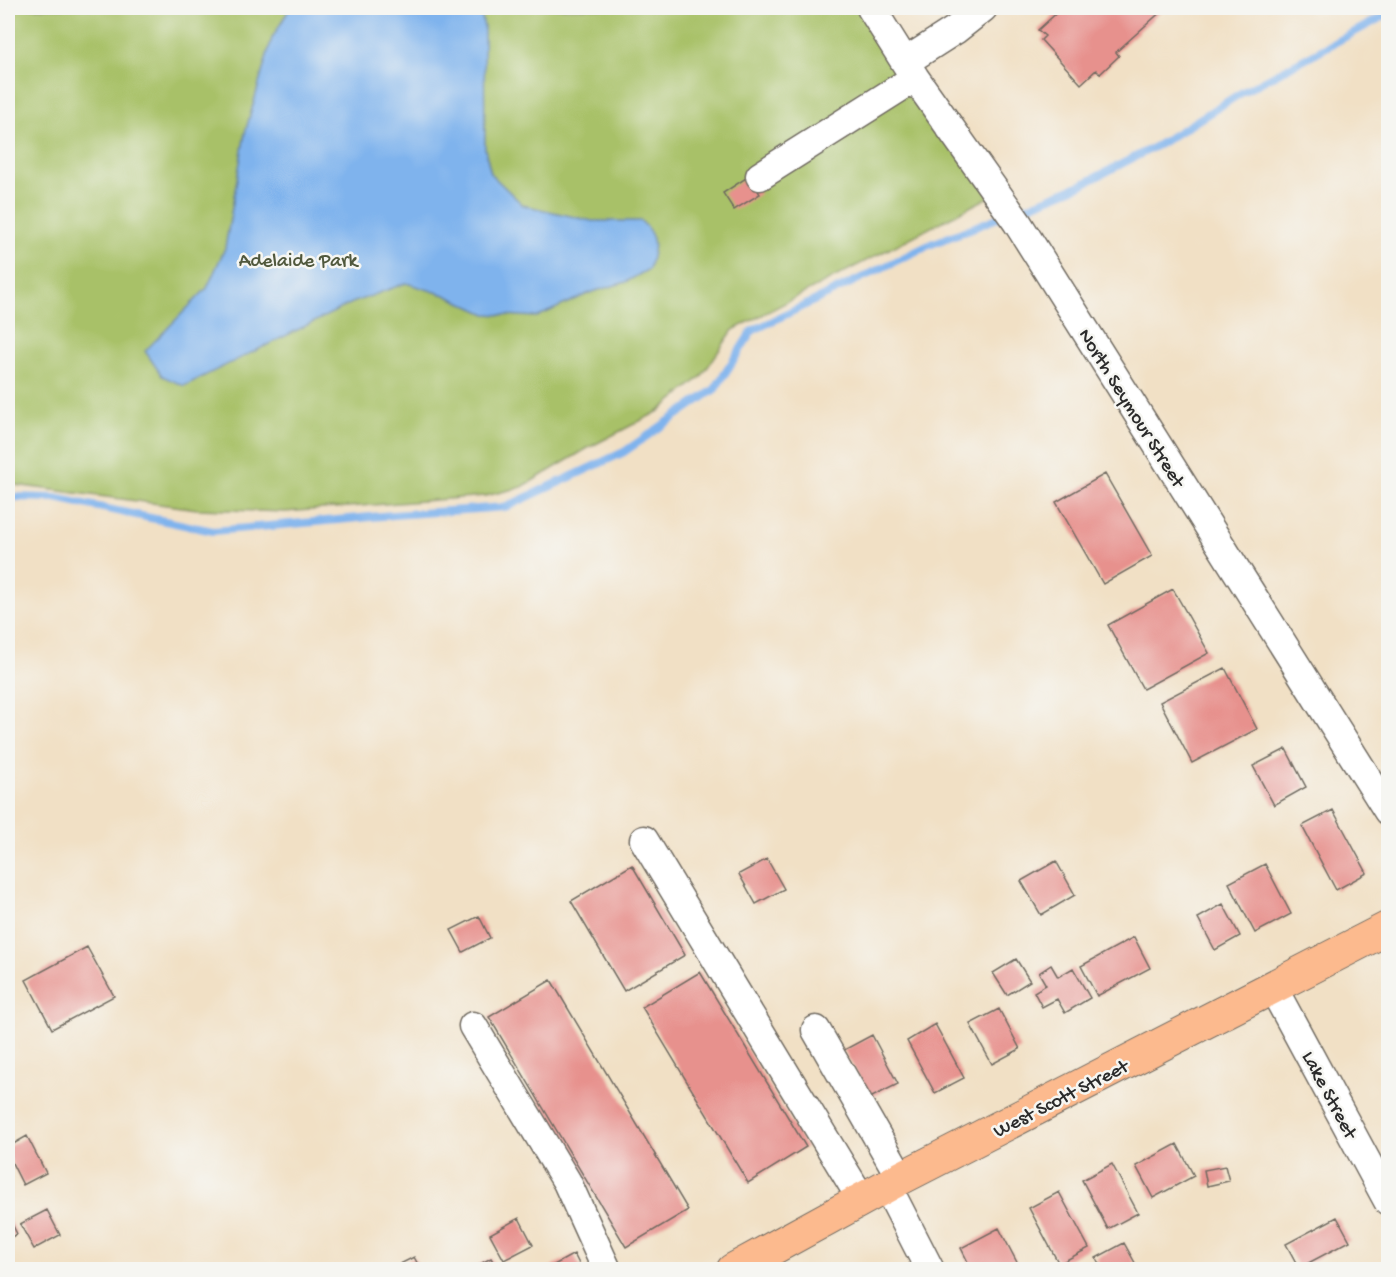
<svg xmlns="http://www.w3.org/2000/svg" width="1396" height="1277" font-family="'Gochi Hand',sans-serif">
<style>
.green{fill:#a8c167;stroke:#6a7649;stroke-width:1.5}
.water{fill:#7fb3ed;stroke:#556f8c;stroke-width:1.5}
.lines{fill:none;stroke-linecap:round;stroke-linejoin:round}
.stream{stroke:#7fb3ed;stroke-width:8}
.building{fill:#e7918d}
.minor-casing{stroke:#706a61;stroke-width:31}
.major-casing{stroke:#706a61;stroke-width:35}
.minor{stroke:#fff;stroke-width:28}
.major{stroke:#fcba8e;stroke-width:33}
.labels{text-anchor:middle;stroke-width:5;stroke-linejoin:round;paint-order:stroke}
.park-label{font-size:20px;fill:#50583d;stroke:#f6f6f2}
.street-label{font-size:20px;fill:#2b2b2b;stroke:#f6f6f2}
</style>
<rect width="100%" height="100%" fill="#f6f6f2"/>
<filter id="ink" filterUnits="userSpaceOnUse"><feTurbulence type="fractalNoise" baseFrequency=".0167" numOctaves="2"/><feDisplacementMap in="SourceGraphic" scale="12" xChannelSelector="R" yChannelSelector="G"/><feConvolveMatrix kernelMatrix="1 2 1 2 8 2 1 2 1" color-interpolation-filters="sRGB"/></filter>
<filter id="wash" filterUnits="userSpaceOnUse"><feTurbulence type="fractalNoise" baseFrequency=".008" numOctaves="4" result="noise"/><feDisplacementMap in="SourceGraphic" scale="24" xChannelSelector="R" yChannelSelector="G"/><feGaussianBlur stdDeviation="1.35" result="paint"/><feColorMatrix in="noise" values="0 0 0 0 0 0 0 0 0 0 0 0 0 0 0 0 0 1.4 0 .05"/><feComposite in="paint" operator="in"/></filter>
<g filter="url(#wash)">
<rect width="100%" height="100%" fill="#f1e0c5"/>
<!-- green -->
<path class="green" d="M8 8H871L997 193 733 330 701 377 659 411 588 448 522 487 485 496 285 512 197 509 8 484Z"/>
<!-- water -->
<path class="water" d="M290 8H480L484 27 485 149 491 174 523 205 592 221H641C658 237 655 248 649 269L626 282 592 292 537 317 486 314 445 295 406 283 352 303 184 386 162 376 145 351 207 288 225 248 245 133 272 38Z"/>
<g class="lines">
<!-- stream -->
<path class="stream" d="M1017 211 1081 185 1158 145 1241 93 1388 14
M8 497 55 498 213 531 393 515 506 507 624 452 715 389 752 331 929 245 1005 215"/>
</g>
<g id="blocks">
<!-- building -->
<path class="building" d="M1062 8 1065 12 1069 8H1165L1116 52 1119 56 1100 74 1096 70 1081 84 1041 40 1045 36 1038 30Z
M749 176 760 194 734 210 723 193Z
M1105 474 1152 556 1103 584 1056 502Z
M1173 589 1209 653 1143 689 1108 625Z
M1225 668 1257 729 1192 763 1160 702Z
M1286 749 1306 787 1274 805 1253 766Z
M1333 810 1367 873 1336 890 1302 826Z
M767 859 784 889 756 904 739 874Z
M1056 861 1075 895 1041 915 1021 881Z
M1265 864 1291 914 1255 933 1229 883Z
M632 865 685 955 624 991 571 901Z
M1223 904 1240 936 1215 950 1198 918Z
M479 916 490 938 463 952 451 930Z
M1134 937 1150 968 1097 996 1081 966Z
M87 947 114 996 52 1029 26 980Z
M1016 959 1030 981 1007 995 993 973Z
M1051 965 1058 977 1073 968 1090 998 1065 1013 1057 999 1042 1007 1034 992 1046 985 1039 973Z
M700 972 806 1147 748 1183 642 1007Z
M551 980 688 1210 626 1247 489 1017Z
M999 1009 1020 1049 992 1064 970 1024Z
M935 1024 964 1078 935 1093 907 1041Z
M1388 1030V1045L1382 1033Z
M872 1035 898 1084 870 1098 844 1050Z
M27 1136 46 1173 23 1185 8 1155V1147Z
M1177 1144 1194 1176 1153 1198 1136 1166Z
M1112 1164 1138 1213 1108 1229 1082 1180Z
M1225 1166 1229 1181 1207 1186 1204 1170Z
M1059 1192 1089 1248 1059 1264 1029 1208Z
M47 1210 60 1235 34 1249 20 1224Z
M8 1216 17 1234 8 1239Z
M1337 1217 1350 1241 1299 1268 1286 1244Z
M519 1218 533 1245 504 1260 490 1234Z
M999 1228 1021 1270H972L961 1248Z
M1124 1243 1139 1270H1103L1096 1258Z
M574 1254 582 1270H545Z
M414 1257 421 1270H403L400 1264Z
M491 1258 498 1270H469Z"/>
</g>
</g>
<g filter="url(#ink)">
<use href="#blocks" fill-opacity="0" stroke="#706a61" stroke-width="1.5"/>
<g class="lines">
<defs>
<path id="minor" d="M871 8 915 78 1017 222 1388 811
M905 62 955 30 983 8
M760 176 915 78
M644 840 862 1200
M1273 988 1388 1201
M473 1026 567 1182 607 1270
M816 1030 901 1178
M887 1186 930 1270"/>
<path id="major" d="M733 1270 901 1178 1388 928"/>
</defs>
<!-- minor casing -->
<use href="#minor" class="minor-casing"/>
<!-- major casing -->
<use href="#major" class="major-casing"/>
<!-- minor -->
<use href="#minor" class="minor"/>
<!-- major -->
<use href="#major" class="major"/>
</g>
</g>
<g class="labels">
<!-- park labels -->
<g class="park-label">
<text x="298" y="266">Adelaide Park</text>
</g>
<!-- street labels -->
<g class="street-label">
<text transform="translate(1133 407) rotate(58)" y="7">North Seymour Street</text>
<text transform="translate(1331 1094) rotate(62)" y="7">Lake Street</text>
<text transform="translate(1060 1097) rotate(-27)" y="7">West Scott Street</text>
</g>
</g>
<!-- margin -->
<rect width="1396" height="1277" fill="none" stroke="#f6f6f2" stroke-width="30"/>
</svg>
